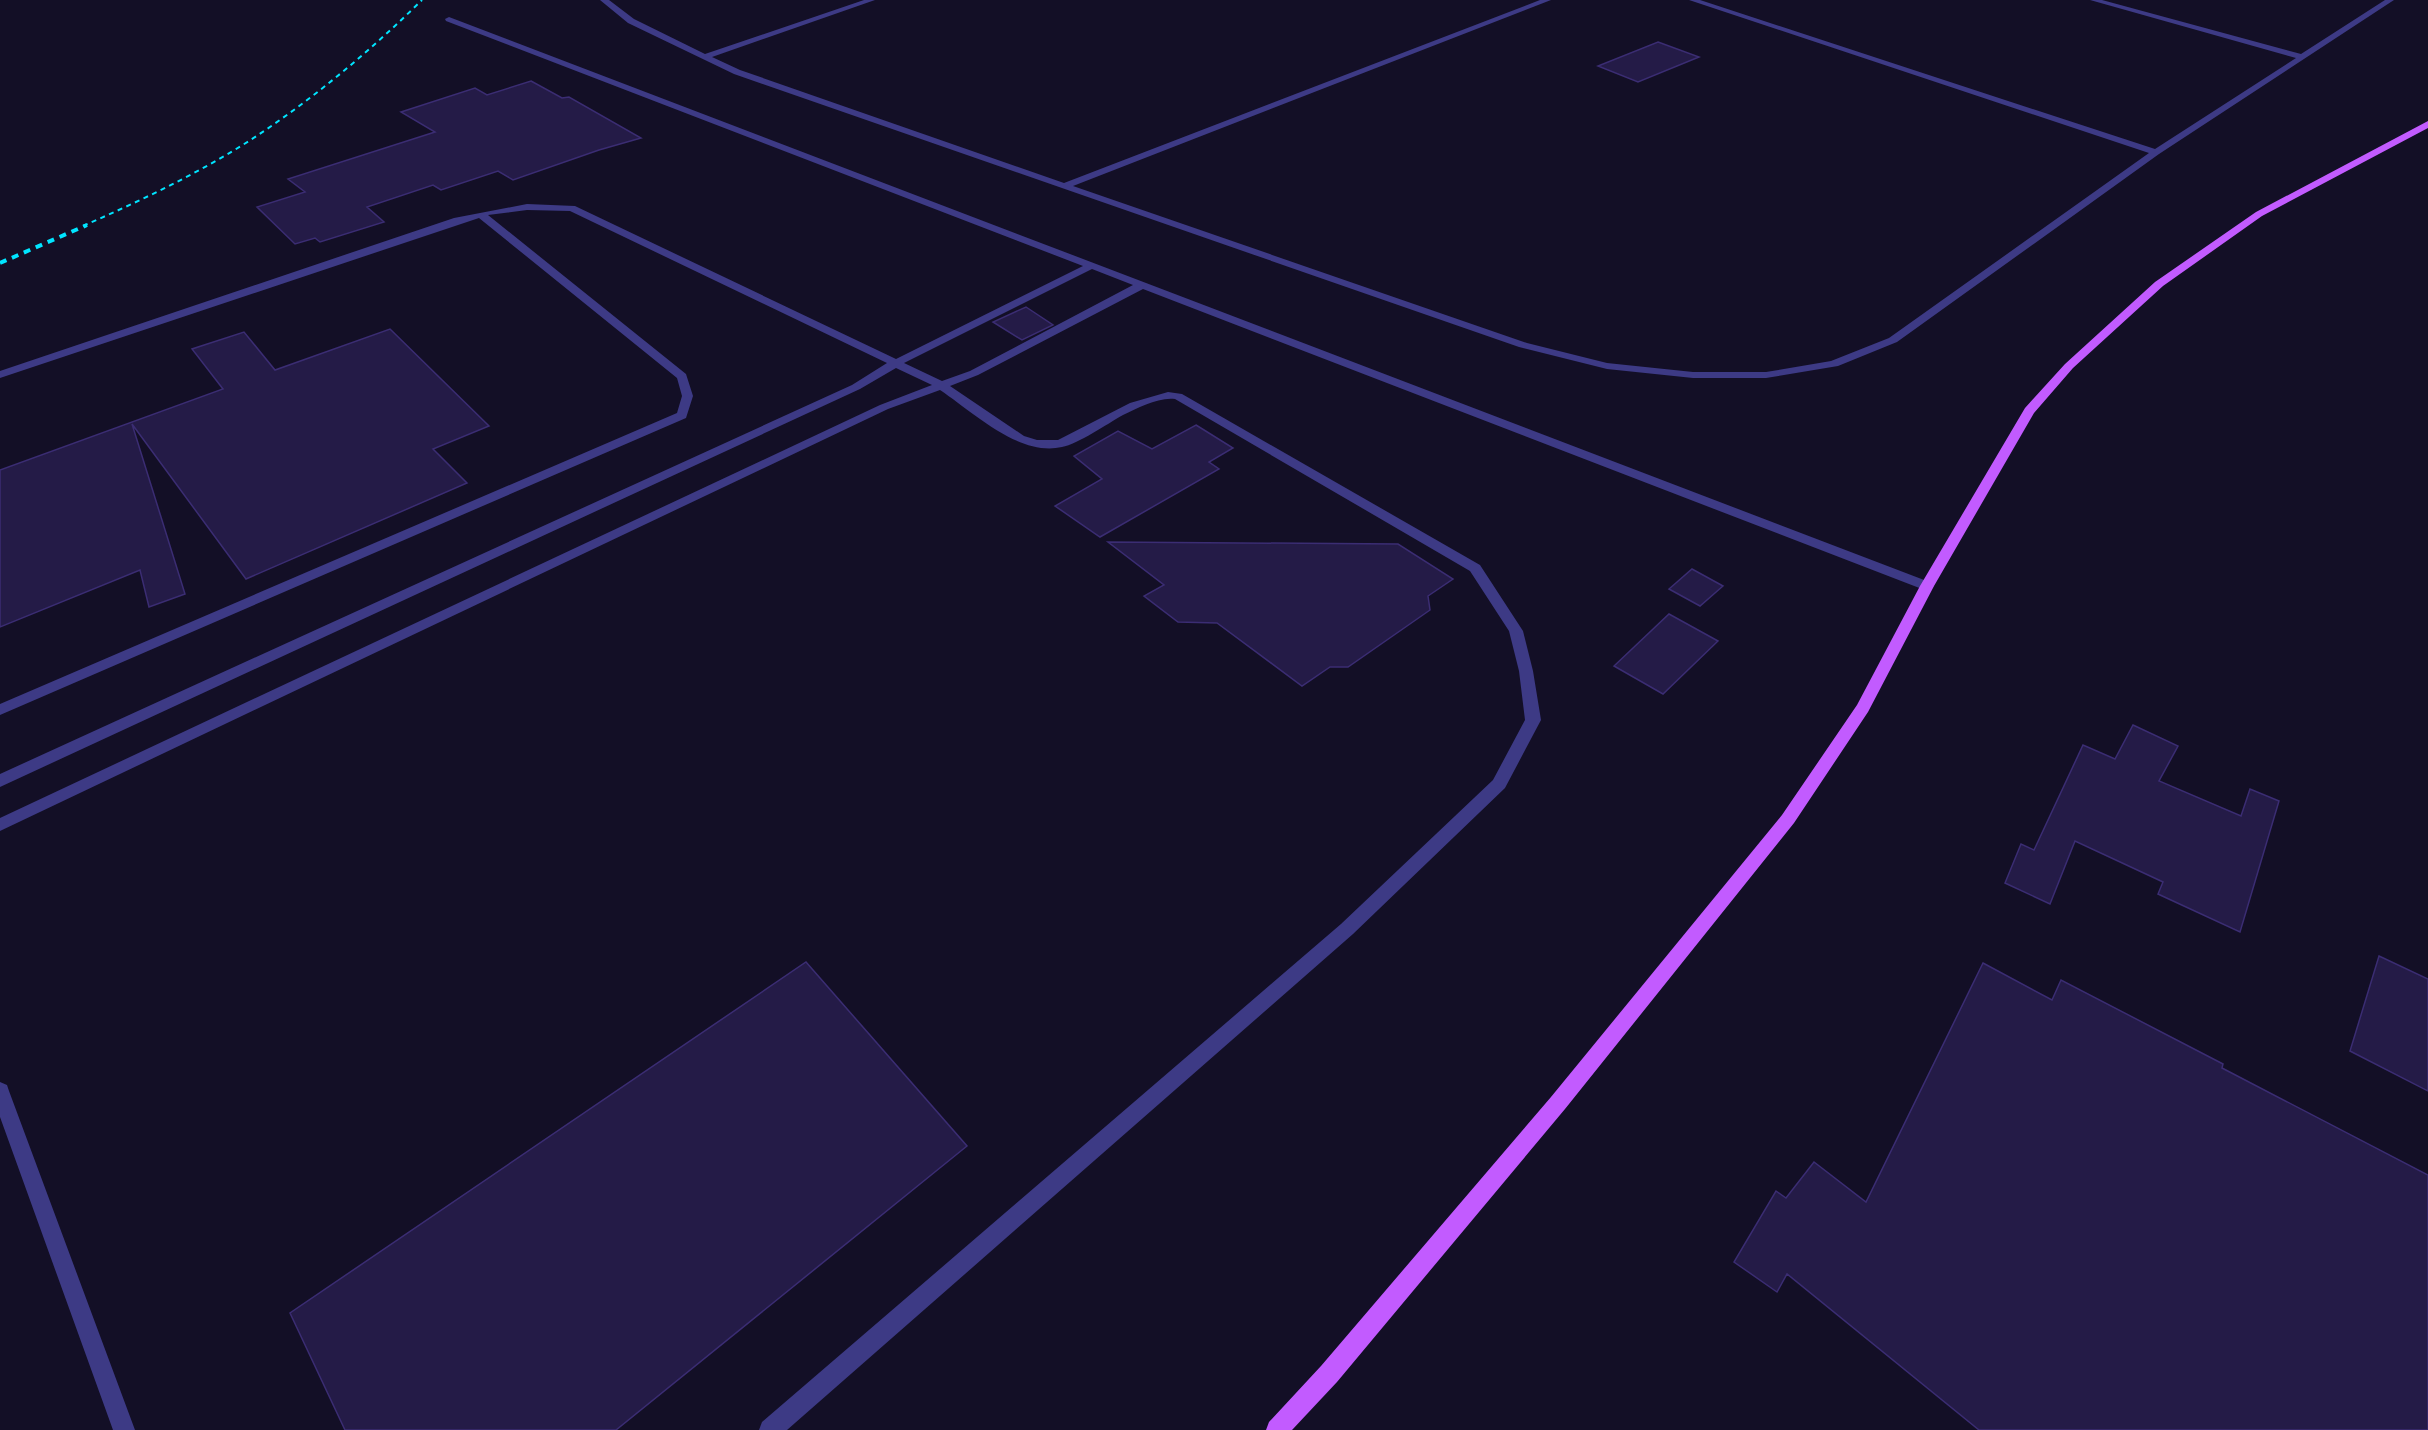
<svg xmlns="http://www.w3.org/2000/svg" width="2428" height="1430" font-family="Barlow,sans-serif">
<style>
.building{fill:#241b47;stroke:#3b2d73;stroke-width:1.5}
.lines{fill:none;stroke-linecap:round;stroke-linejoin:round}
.minor{fill:#3d3a85;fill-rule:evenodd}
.major{fill:#c25bff;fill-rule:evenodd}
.rail-far1{stroke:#00e5ff;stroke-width:2;stroke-dasharray:5 4.5;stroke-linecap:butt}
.rail{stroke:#00e5ff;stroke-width:4;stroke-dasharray:7 6;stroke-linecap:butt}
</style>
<rect width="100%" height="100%" fill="#130f26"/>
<!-- building -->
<path class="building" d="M1658 42 1699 57 1638 82 1598 66Z
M531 81 562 98 569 97 641 138 599 150 513 180 498 171 441 190 433 185 367 207 384 222 320 242 315 238 295 244 257 207 305 192 288 179 435 132 401 112 475 88 487 95Z
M1026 307 1053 325 1022 340 993 322Z
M390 329 489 426 433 449 467 483 246 579 132 424 185 594 149 607 140 570 0 627V470L223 389 192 349 244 332 275 370Z
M1196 425 1233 448 1209 462 1219 469 1100 537 1055 506 1102 479 1074 456 1118 431 1152 449Z
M1108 542 1398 544 1453 579 1428 596 1430 610 1348 667H1330L1302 686 1217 623 1178 622 1144 596 1164 585Z
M1692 569 1723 586 1700 606 1669 589Z
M1669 614 1718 641 1663 694 1614 666Z
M2133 725 2178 746 2159 781 2241 816 2250 789 2279 801 2240 932 2158 894 2163 882 2075 841 2050 904 2005 883 2021 844 2034 850 2083 745 2115 759Z
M2379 956 2428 979V1091L2350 1051Z
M806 962 967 1146 616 1430H345L290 1313Z
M1983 963 2052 1000 2061 980 2223 1064 2222 1068 2428 1175V1430H1979L1787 1274 1777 1292 1734 1262 1776 1191 1786 1198 1814 1162 1866 1202Z"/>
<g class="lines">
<!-- minor -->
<path class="minor" d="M600 0H609L634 19 705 54 864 0H875L712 57 740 70 1064 183 1540 0H1551L1073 186 1527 343 1607 363 1693 372H1766L1831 361 1889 338 2149 153 1689 0H1700L2155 149 2296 58 2090 0H2102L2301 54 2385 0H2394L2159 154 1897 342 1838 366 1766 378H1693L1607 369 1519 347 734 74 628 23Z
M449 17 1932 583 1934 586 1927 591 1922 589 1143 289 978 375 950 386 1024 436 1037 440H1058L1130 403 1168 392 1182 394 1480 565 1523 631 1533 671 1541 720 1505 788 1353 934 787 1430H759L762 1422 1341 924 1493 780 1525 720 1519 671 1509 631 1470 571 1175 399C1158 397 1138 408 1123 415 1107 424 1078 444 1062 447 1019 457 973 412 940 390L888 409 0 831V818L880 405 932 385 896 368 860 389 0 787V774L852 385 887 363 570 211 527 210 488 215 686 374 693 396 686 418 0 715V704L677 413 682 396 677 378 479 218 0 378V371L454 218 527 204 575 206 896 359 1083 266 446 21 445 19ZM1092 269 1133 285 970 371 942 381 904 363Z
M0 1082 7 1085 9 1091 135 1430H113L0 1117Z"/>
<!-- major -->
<path class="major" d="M2428 121V128L2262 216 2163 286 2073 368 2034 413 1934 586 1868 712 1794 823 1565 1109 1337 1382 1292 1430H1266L1269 1422 1321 1366 1551 1097 1782 815 1857 705 1920 586 2025 408 2065 364 2155 282 2256 212Z"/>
<!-- rail-far1 -->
<path class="rail-far1" d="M83 226C140 201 197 174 249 141 312 100 369 52 422 0"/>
<!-- rail -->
<path class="rail" d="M0 263 87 225"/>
</g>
</svg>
